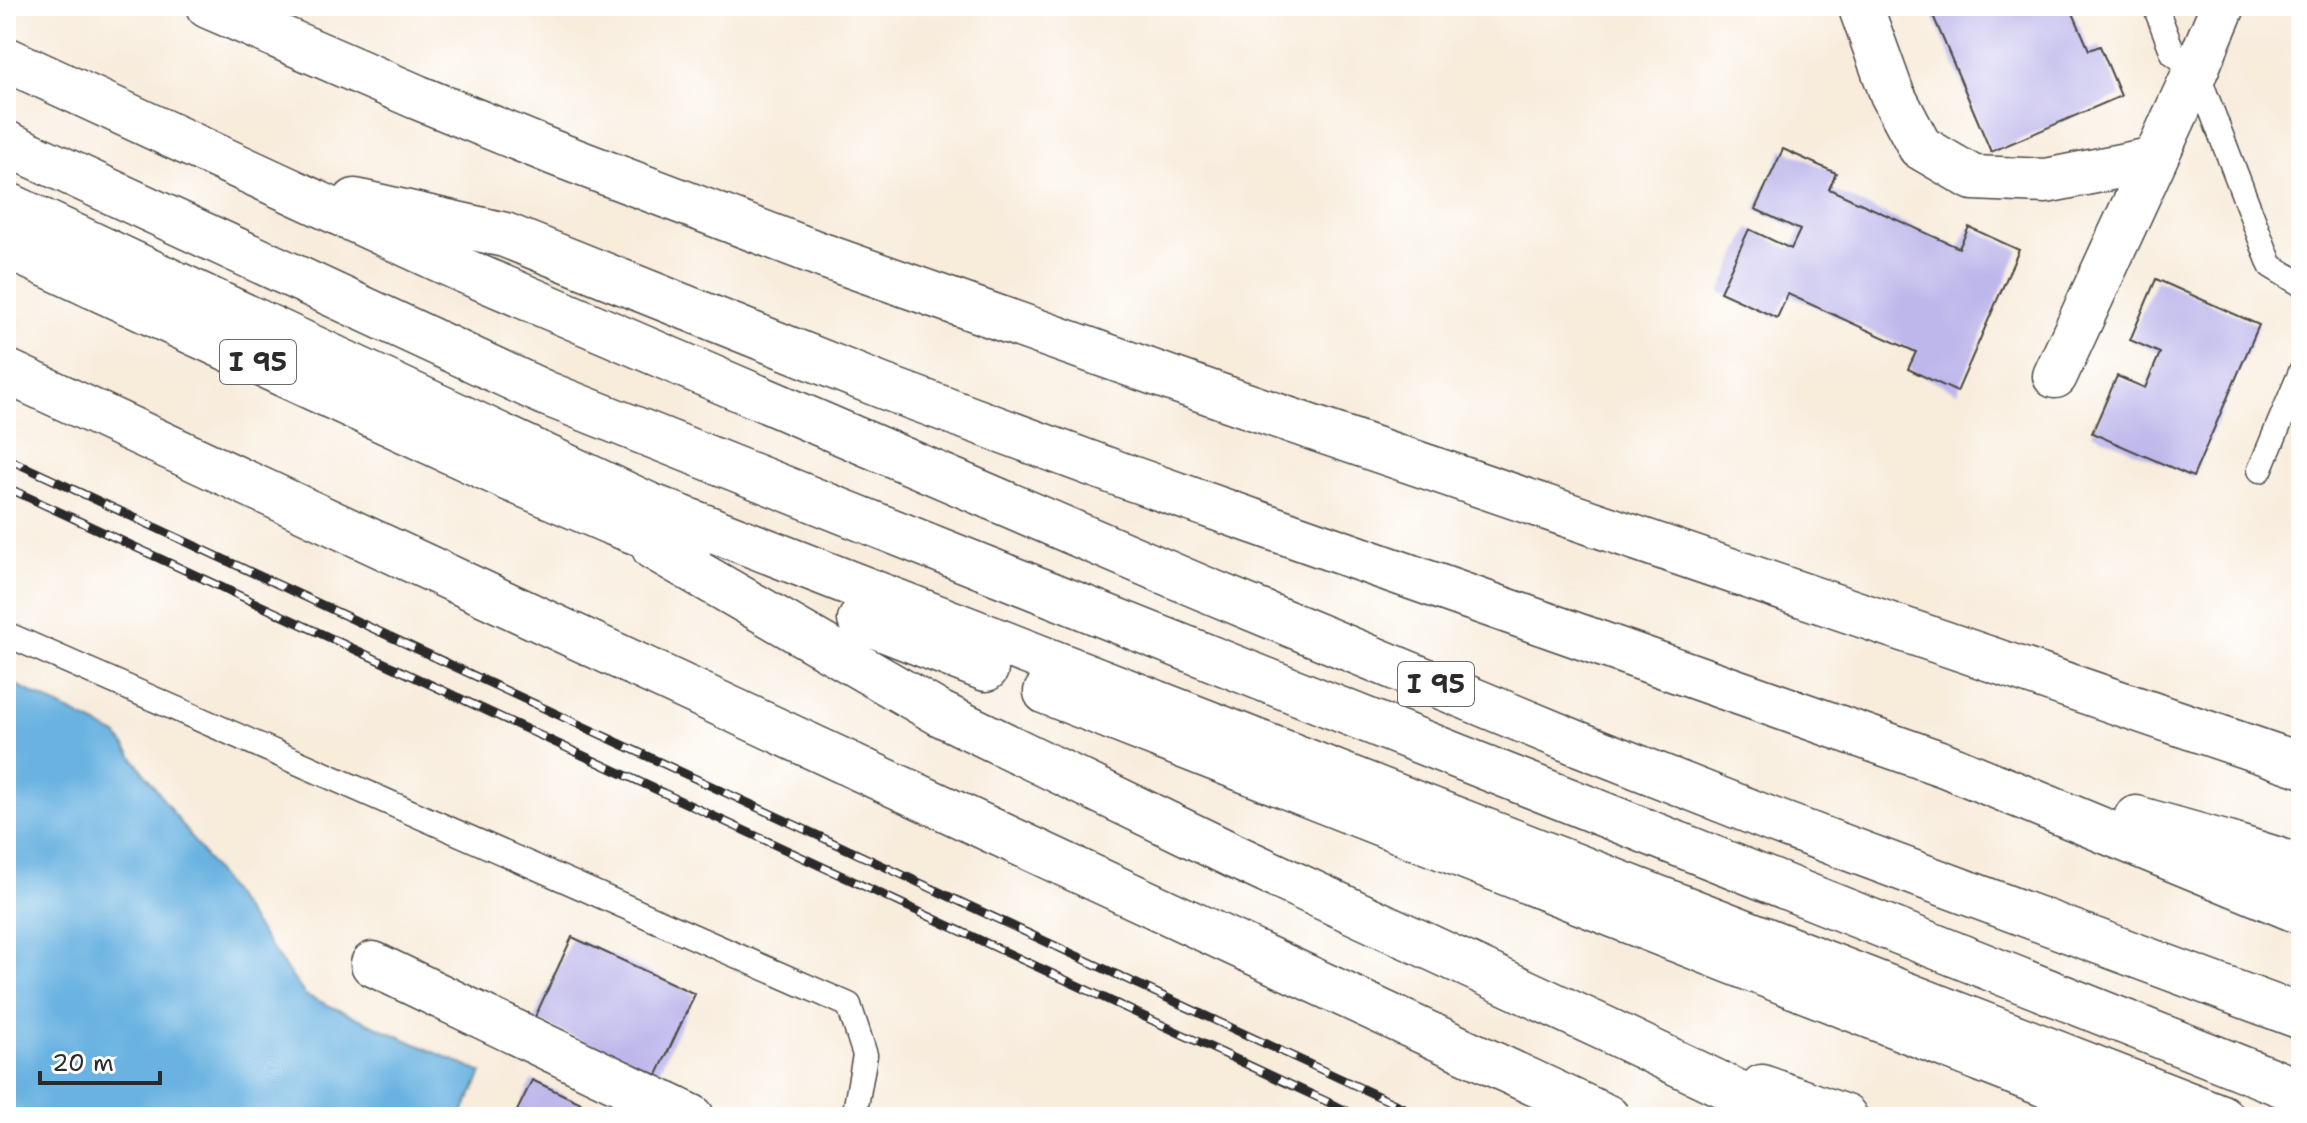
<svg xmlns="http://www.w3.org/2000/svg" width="2307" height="1123" font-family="'Shantell Sans',sans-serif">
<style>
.water{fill:#69b2e1;stroke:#4a6e86;stroke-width:2}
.building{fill:#beb7eb}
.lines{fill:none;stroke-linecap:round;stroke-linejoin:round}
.service-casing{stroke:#4a4845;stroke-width:27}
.minor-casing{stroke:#4a4845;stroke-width:47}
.motorway-casing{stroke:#4a4845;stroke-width:47}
.service{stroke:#fff;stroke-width:24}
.minor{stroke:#fff;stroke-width:44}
.motorway{stroke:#fff;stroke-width:44}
.rail-casing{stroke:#2b2b2b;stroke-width:9}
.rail{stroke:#fff;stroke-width:6;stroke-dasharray:18;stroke-linecap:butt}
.labels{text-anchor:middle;stroke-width:6;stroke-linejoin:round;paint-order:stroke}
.shield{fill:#fff;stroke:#6b6b6b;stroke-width:2}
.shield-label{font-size:26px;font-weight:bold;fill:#2b2b2b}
</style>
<rect width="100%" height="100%" fill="#fff"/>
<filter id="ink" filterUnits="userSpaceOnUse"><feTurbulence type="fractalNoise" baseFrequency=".0125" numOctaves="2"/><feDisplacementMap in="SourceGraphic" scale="16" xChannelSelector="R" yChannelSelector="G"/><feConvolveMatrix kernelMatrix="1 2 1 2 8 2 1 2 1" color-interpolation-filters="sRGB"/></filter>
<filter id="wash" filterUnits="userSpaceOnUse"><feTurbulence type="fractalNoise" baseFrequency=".006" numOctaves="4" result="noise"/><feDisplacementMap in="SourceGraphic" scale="32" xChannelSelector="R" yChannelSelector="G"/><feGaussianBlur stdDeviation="1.8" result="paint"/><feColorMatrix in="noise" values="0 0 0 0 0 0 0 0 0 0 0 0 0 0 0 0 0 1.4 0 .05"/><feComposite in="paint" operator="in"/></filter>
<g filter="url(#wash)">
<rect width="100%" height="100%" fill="#f8ecdb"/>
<!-- water -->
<path class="water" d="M6 680 117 735 305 995 482 1073 461 1117H6Z"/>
<g id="blocks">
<!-- building -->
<path class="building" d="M1929 6H2070L2089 50 2100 46 2121 96 1991 152Z
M1783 149 1836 173 1829 189 1959 248 1969 227 2019 250 1957 392 1908 369 1916 352 1788 294 1777 318 1720 292 1749 229 1791 249 1800 230 1755 209Z
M2156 279 2259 325 2193 477 2092 433 2117 376 2145 388 2160 353 2130 340Z
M572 937 695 994 657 1075 534 1019Z
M532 1080 611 1117H514Z"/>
</g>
</g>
<g filter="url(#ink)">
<use href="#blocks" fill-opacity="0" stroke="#4a4845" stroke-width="2"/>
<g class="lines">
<defs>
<path id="service" d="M2155 6 2173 53 2196 70 2271 266 2301 284
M2260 470 2301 372
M6 634 849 1005 865 1055 854 1117"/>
<path id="minor" d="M1862 6V11L1892 94 1920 147 1973 178 2046 181 2155 159
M2055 376 2196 70 2223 6
M373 964 692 1117"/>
<path id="motorway" d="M208 6 417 97 554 153 824 256 1237 402 2301 765
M6 59 460 269 1200 587 1577 743 1772 820 2301 1017
M6 143 545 393 2301 1092
M355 201 505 235 882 386 1122 475 1945 765 2301 912
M6 204 649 505 2221 1117
M6 246 510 479 610 522 688 552
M6 371 1607 1117
M654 548 941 714 1238 858 1610 1031 1789 1117
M860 620 986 669
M1046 692 2127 1117
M2136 818 2228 844 2301 867
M1762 1087 1845 1117"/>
</defs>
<!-- service casing -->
<use href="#service" class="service-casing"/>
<!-- minor casing -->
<use href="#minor" class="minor-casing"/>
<!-- motorway casing -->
<use href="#motorway" class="motorway-casing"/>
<!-- service -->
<use href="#service" class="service"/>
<!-- minor -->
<use href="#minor" class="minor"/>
<!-- motorway -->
<use href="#motorway" class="motorway"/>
<defs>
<path id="rail" d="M6 458 1423 1117
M6 487 1360 1117"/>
</defs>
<!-- rail casing -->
<use href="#rail" class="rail-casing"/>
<!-- rail -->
<use href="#rail" class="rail"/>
</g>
</g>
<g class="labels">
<!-- shield labels -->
<g class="shield">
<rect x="220" y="340" width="76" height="44" rx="6"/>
<rect x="1398" y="662" width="76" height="44" rx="6"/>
</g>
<g class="shield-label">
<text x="258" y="371">I 95</text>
<text x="1436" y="693">I 95</text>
</g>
</g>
<!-- margin -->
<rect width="2307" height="1123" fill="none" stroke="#fff" stroke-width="32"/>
<!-- scale -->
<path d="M40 1071v12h120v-12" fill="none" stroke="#2b2b2b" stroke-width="4"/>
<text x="52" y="1071" font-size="24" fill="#2b2b2b" stroke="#ffffff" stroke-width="6" paint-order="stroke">20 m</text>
</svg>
